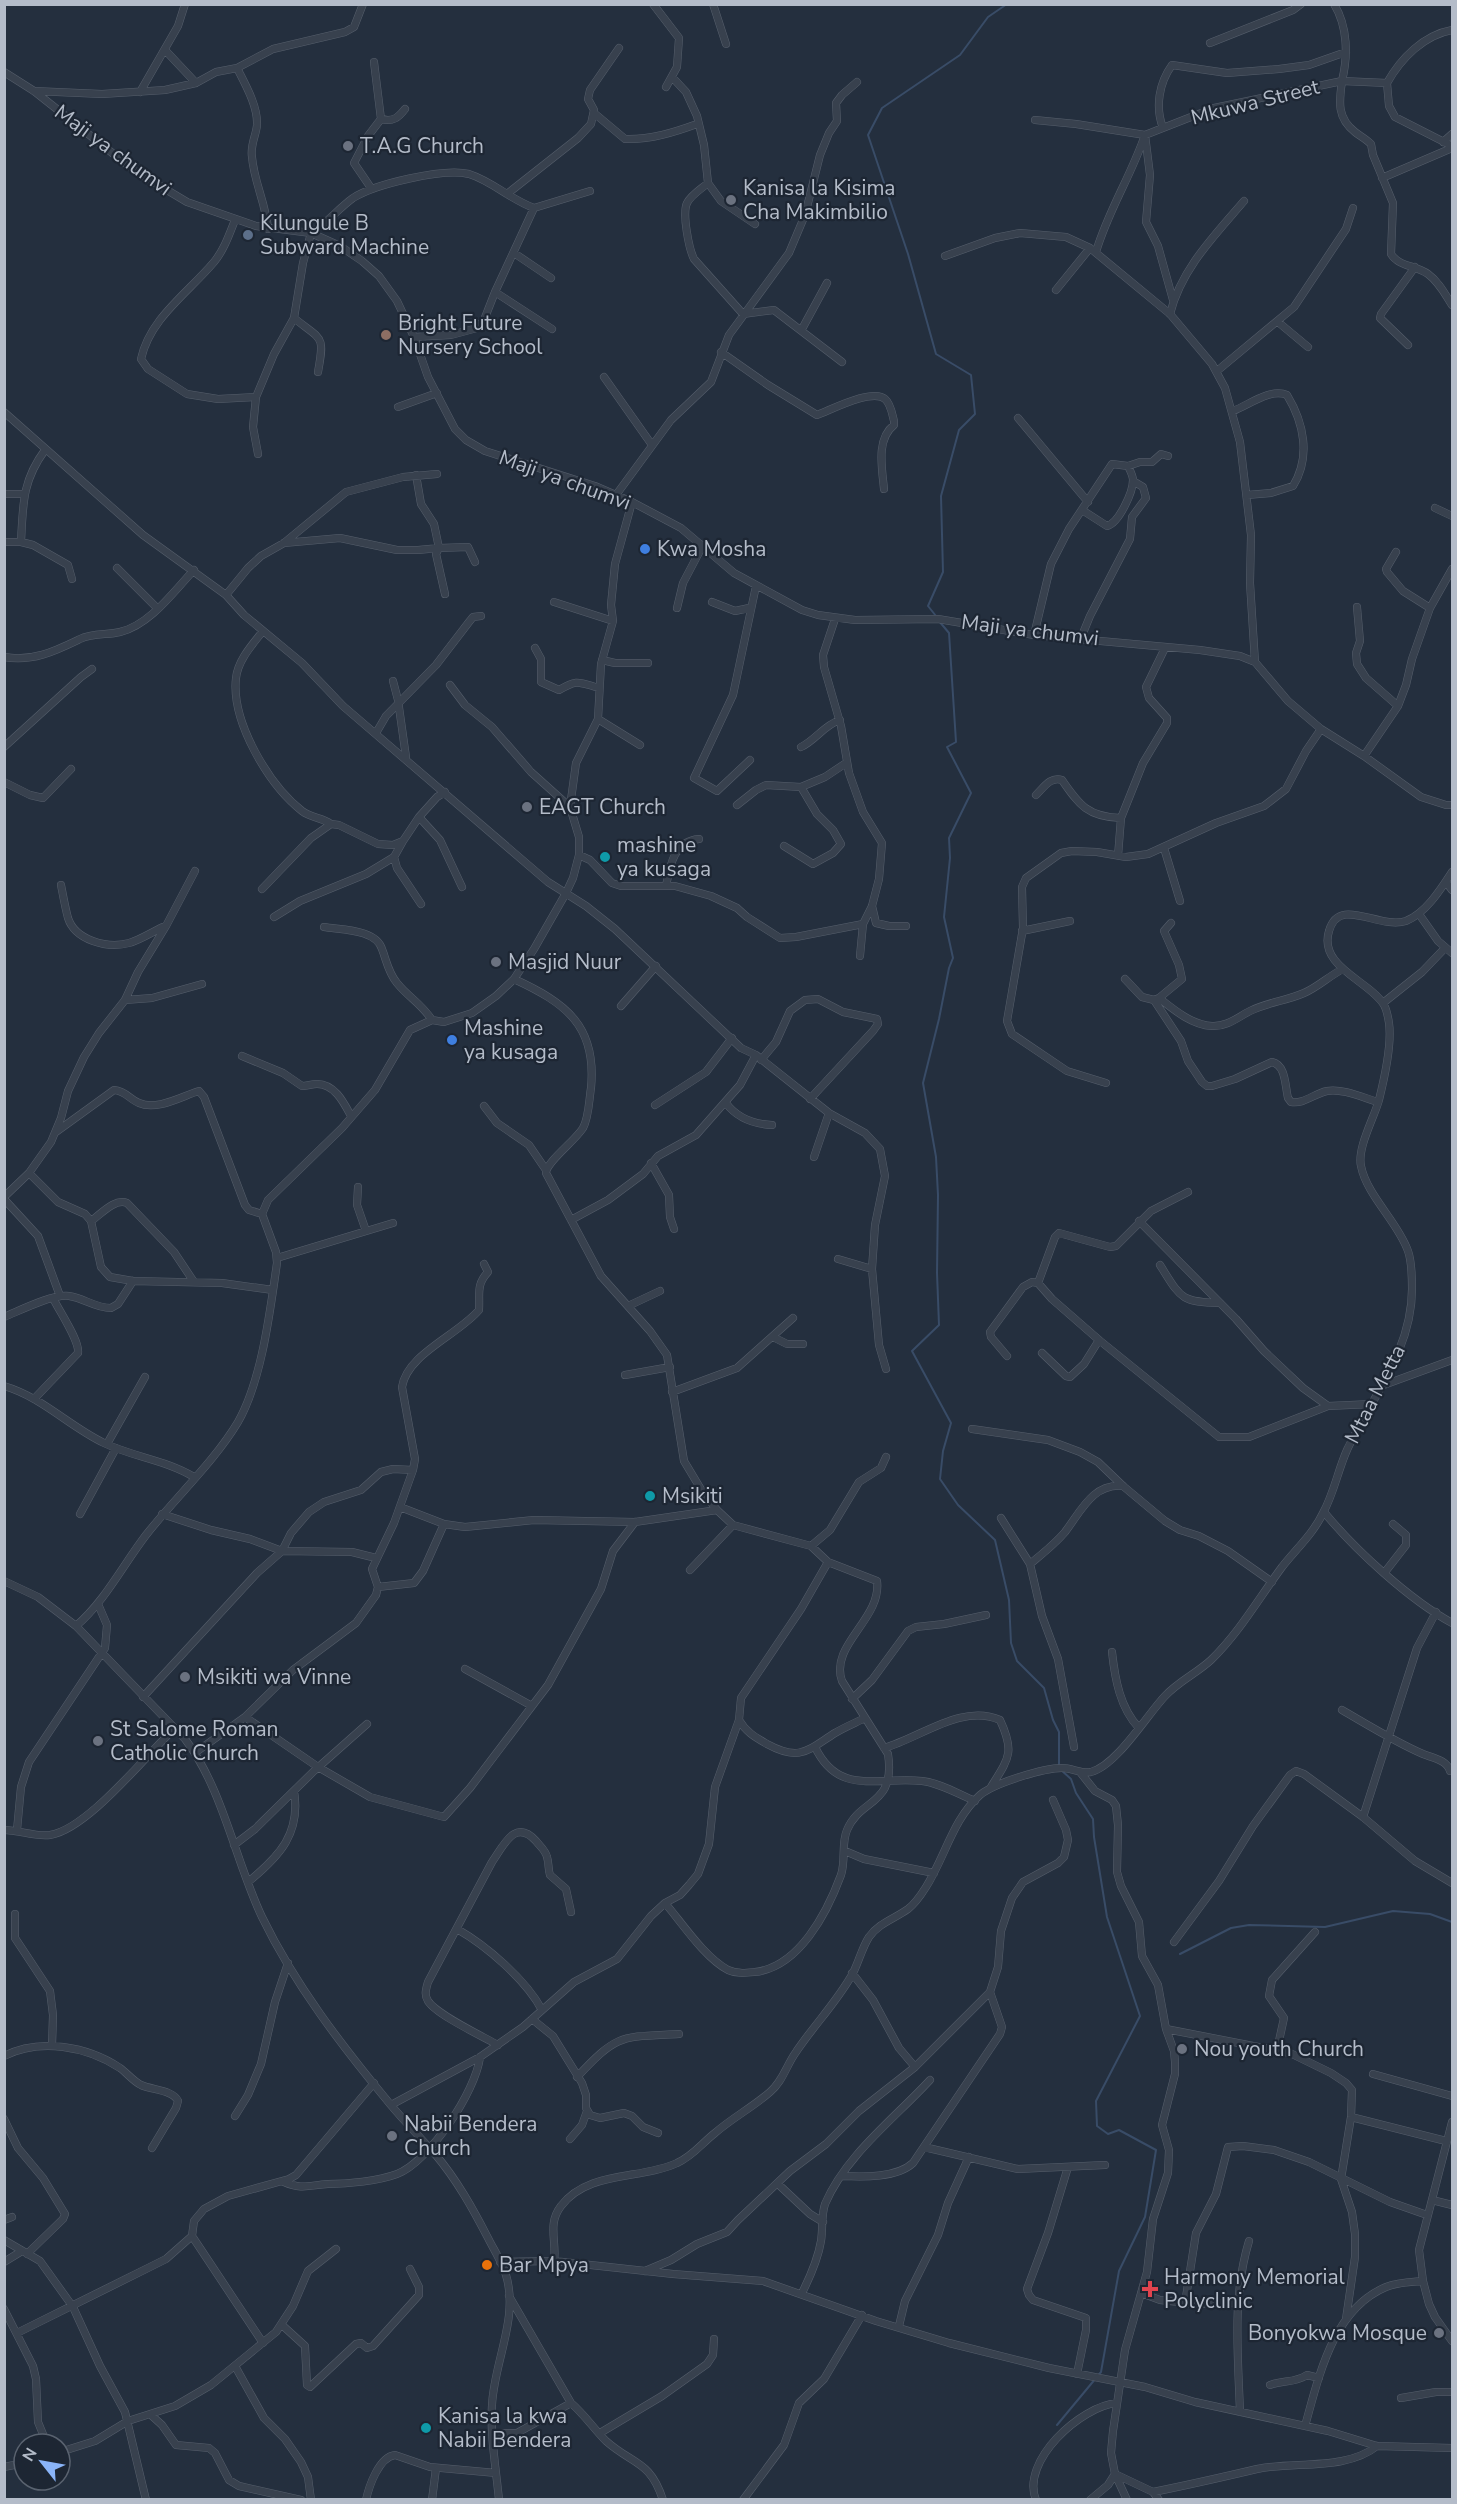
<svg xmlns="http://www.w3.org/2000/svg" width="1457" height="2504" font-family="'Nunito Sans',sans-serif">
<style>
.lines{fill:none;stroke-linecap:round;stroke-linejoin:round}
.stream{stroke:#394c67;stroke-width:2}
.minor-casing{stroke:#565f6c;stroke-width:8}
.minor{stroke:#38414e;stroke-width:7}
.worship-dot{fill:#6b7280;stroke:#1d2633;stroke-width:2}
.service-dot{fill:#5c6f8a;stroke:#1d2633;stroke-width:2}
.education-dot{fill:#8d6e63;stroke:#1d2633;stroke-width:2}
.shop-dot{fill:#3f7fe0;stroke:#1d2633;stroke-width:2}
.culture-dot{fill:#0f9aa8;stroke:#1d2633;stroke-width:2}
.food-dot{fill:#e8710a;stroke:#1d2633;stroke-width:2}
.health-dot{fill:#e0444e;stroke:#1d2633;stroke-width:2}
.labels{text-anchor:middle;stroke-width:4.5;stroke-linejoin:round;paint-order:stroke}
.street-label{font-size:21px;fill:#b4bcc9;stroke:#1d2633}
.poi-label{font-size:21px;fill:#b4bcc9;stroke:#1d2633;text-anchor:start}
</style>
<rect width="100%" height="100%" fill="#242f3e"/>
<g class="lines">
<!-- stream -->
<path class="stream" d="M936 616 928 606 943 572 941 496 959 430 975 414 971 375 936 354 908 254 868 135 882 108 960 55 988 17 1007 4
M939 621 949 633 956 742 947 747 971 793 949 838 950 858 944 917 953 958 949 968 939 1019 923 1083 936 1157 938 1195 937 1273 939 1325 912 1351 951 1423 943 1451 940 1479 958 1505 995 1540 1009 1600 1011 1643 1017 1661 1044 1688 1053 1720 1059 1732V1765
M1180 1954 1231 1928 1249 1925 1325 1927 1393 1911 1430 1914 1452 1922
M1057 2425 1101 2372 1119 2271 1145 2217 1156 2150 1119 2130 1108 2134 1097 2126 1096 2101 1140 2016 1107 1917 1094 1837 1093 1819 1076 1793 1071 1779 1061 1770"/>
<defs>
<path id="minor" d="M653 4 679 38 677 67 666 87
M713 4 726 44
M1452 30C1424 35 1401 58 1387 83L1389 106 1395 117 1452 146
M1210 43 1293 10 1301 4
M165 50 196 83
M237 68C245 84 258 106 257 125 256 136 250 145 252 157 254 182 266 204 268 229
M4 72 34 91 135 171 187 202 256 226 311 233 340 246 362 261 379 276 397 301 414 337 428 377 455 429 466 440 485 451 595 486 632 502 681 528 734 573 802 610 818 615 855 620 938 619 1034 635 1200 650 1240 656 1255 662 1288 701 1321 729 1364 756 1421 797 1446 805H1452
M672 77 686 92 697 116 704 145 708 183 721 201 755 224
M1387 83 1342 81C1339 102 1337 118 1355 132 1360 136 1366 139 1371 144L1373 155 1393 203 1391 254C1399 267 1416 265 1428 274 1439 282 1445 294 1452 305
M34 91 102 94 165 90 196 83 216 72 237 68 273 49 345 32 354 27 363 4
M140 92 178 26 185 4
M594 113 625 139C650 140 675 132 697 124
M381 119C393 122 398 118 405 109
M1035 120 1076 124 1145 135 1150 175 1146 222 1158 246 1173 300
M1163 128C1155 107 1159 83 1172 65L1227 73 1279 69 1309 65 1346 52
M1443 142 1452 134
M1382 178 1452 148
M708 183C701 189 691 195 687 203 682 214 689 249 694 259L743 314 774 310 842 362
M371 188 354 163 368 136 381 119 374 62
M507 194 578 138 591 124 594 110 588 99 590 90 619 48
M235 220C229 235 224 250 214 262 188 293 150 318 141 359L148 369 187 394 218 399 256 397
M1096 252C1108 211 1131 176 1145 135L1214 108 1342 81C1348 56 1348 27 1334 4
M514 253 551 278
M945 256 995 238 1020 233 1066 237 1090 248 1170 314 1212 364 1225 388 1240 442 1251 535 1250 583 1255 662
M1056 290 1090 248
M495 292 552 329
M1170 314C1181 269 1215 235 1244 201
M294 318C322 341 325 334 318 372
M1278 322 1308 347
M802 329 827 283
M414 337 451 335 477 328 484 320 495 292 534 208
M1408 345 1380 318 1381 314 1415 267
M721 352 768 385 817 415C831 410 872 388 885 399 891 404 892 414 894 421V425C876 439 882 468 884 489
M1217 371 1294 307 1346 229 1353 208
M604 377 652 445
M398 407 437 393
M1233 411C1249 405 1270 388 1287 395 1304 423 1311 457 1293 486L1271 493 1247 495
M4 412 143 535 226 595 244 615 302 663 343 706 548 882 586 906 615 929 741 1048 756 1055 829 1113 865 1133 880 1149 885 1176 875 1225 872 1269 879 1345 886 1369
M1018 418 1088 502
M45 450C22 481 23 505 21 542L33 545 68 565 72 579
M258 454 253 427 256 397 274 354 294 318 303 263 311 233C327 223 338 209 353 198 375 184 443 168 469 174 492 181 511 200 534 208L590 191
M416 475 421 504 434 524 439 548 468 547 475 562
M4 494H24
M616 495 671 420 711 382 729 335 789 253 805 215 820 155 829 133 837 121 836 103 842 95 857 82
M1435 508 1452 516
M1082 510 1107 526C1119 523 1133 492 1133 480 1133 476 1130 470 1128 466
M4 542H21
M284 543 340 538 397 550H418L439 548 436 554 445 594
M117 568 157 608
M226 595 248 568 261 556 284 543 346 492 403 477 437 474
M554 602 613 621
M712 602 735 611 749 608
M1357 607 1360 641 1356 653 1357 664 1366 678 1398 706
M677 608 683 583 703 545
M1430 608 1452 569
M263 631C252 645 238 660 236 678 231 722 269 785 302 811 311 818 321 817 331 824
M1034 635 1051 564 1069 529 1112 464 1128 466 1140 462H1152L1161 454 1168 456
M1081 638 1090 616 1130 539 1132 517 1146 498 1143 487 1133 481
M535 648 541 659V682L559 690C578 679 578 682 599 688
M4 657C33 662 55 651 80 639 92 633 108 635 120 632 150 625 174 591 194 570
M602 660 615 663H648
M393 681 398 700 406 757
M598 719 640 745
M376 733 386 716 436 665 469 622 473 617 481 616
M4 747 81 677 92 669
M801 747C816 740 824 725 840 720
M1364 756 1398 706 1406 685 1412 659 1430 608 1403 591 1387 572 1386 569 1396 552
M750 760 717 791 694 778 733 695 756 586
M4 782 30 795 43 798 71 769
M1036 795C1044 787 1051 776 1062 780 1079 805 1088 817 1121 818L1143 763 1167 723V718L1149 698 1146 687 1165 648
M737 805 756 790 766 785 801 787 825 777 846 763
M570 807 576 763 598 719 601 664 613 621 611 605 615 564 632 502
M419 817 440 840 462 887
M403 841 394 857 397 868 421 904
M784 846 813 864 833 853 841 844 833 830 817 814 801 787
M1164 848 1180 901
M579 855 590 860 612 883 621 886H675L711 896 737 908 747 917 780 938 796 937 863 924 872 906 879 879 882 843 863 812 849 773 841 726 824 667 823 655 835 619
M1118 856 1121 818
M1446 882 1452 890
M61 885C63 895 65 907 68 918 75 940 107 949 129 943 140 940 152 932 163 927
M666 886C670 865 674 841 699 839
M262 889 311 838 331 824 339 825 378 844 393 845 403 841 419 817 437 797 445 792
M872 906 876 923 889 926H906
M1419 914 1438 941 1452 953
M274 917 300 901 366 874 394 857
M324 927C341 930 376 929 382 949 387 962 388 972 397 983 409 998 420 1002 432 1020
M1022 931 1070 921
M860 956 863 924
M1125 979 1142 997 1154 1000 1181 1041 1188 1061 1202 1082 1207 1086H1212L1235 1079 1272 1062C1286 1065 1285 1086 1288 1098L1291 1102C1305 1104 1313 1094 1327 1091 1342 1088 1364 1098 1378 1102
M1159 998 1182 979 1179 965 1164 931 1171 923
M125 1000 152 998 202 984
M1154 1000 1159 998C1174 1010 1192 1025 1212 1026 1227 1027 1238 1017 1250 1011 1268 1002 1286 1001 1304 993 1318 987 1329 976 1343 969
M1383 1003 1422 972 1445 948
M621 1006 656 966
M242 1056 283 1073 302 1086C307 1086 312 1084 317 1084 335 1084 344 1103 351 1116
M761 1060 776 1042 790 1011 805 1000 818 999 843 1012 877 1019 878 1024 873 1031 810 1099
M1106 1083 1067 1071 1012 1034 1007 1021 1023 928 1022 887 1026 878 1061 853 1072 851 1097 852 1126 857 1148 854 1216 823 1264 806 1286 789 1306 751 1321 729
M726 1103C737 1118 753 1124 772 1125
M655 1105 706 1072 732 1038
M484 1106 497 1123 529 1145 546 1170
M56 1132 114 1090C126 1091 129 1099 139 1103 157 1111 182 1096 199 1091L204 1097 245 1205 249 1210 262 1214
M814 1157 829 1113
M651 1163 669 1195 670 1217 674 1229
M29 1173 58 1202 85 1214 91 1221 101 1267 110 1277 133 1281 222 1283 273 1290
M358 1187 357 1205 366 1231
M4 1197 29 1173 51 1142 61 1118 68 1091 84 1057 99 1033 125 1000 138 972 166 926 195 871
M4 1199 38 1236 60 1296
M571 1220 608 1200 643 1174 658 1156 696 1135 740 1085 756 1055
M91 1221C101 1214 115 1198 127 1203L174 1252 194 1282
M1139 1221 1236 1319 1264 1351 1303 1388 1328 1406 1372 1404
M277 1258 393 1223
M838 1259 872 1269
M1160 1265C1181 1298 1180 1302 1220 1303
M1038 1283 1052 1299 1099 1340 1219 1437H1249L1328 1406
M628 1306 660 1291
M4 1317C21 1310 52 1294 69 1296 84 1298 95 1308 111 1308L118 1304 133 1281
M773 1337 787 1344H803
M1042 1353 1066 1376 1070 1377 1084 1364 1099 1340
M1007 1356 991 1337 990 1332 1023 1287 1032 1282 1038 1283 1055 1237 1059 1233 1110 1247 1116 1246 1151 1211 1188 1192
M625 1375 670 1367
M4 1386C42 1397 70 1427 104 1443 133 1457 166 1460 194 1477
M1381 1386 1452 1360
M672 1392 737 1368 793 1318
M34 1399 78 1353C80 1341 59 1311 53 1298
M972 1429 1048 1440 1080 1452 1098 1462 1123 1486 1165 1521 1180 1530 1199 1536 1228 1551 1272 1582
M107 1444 145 1377
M400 1507 444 1524 465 1527 534 1520 635 1522 717 1510
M1324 1512C1355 1550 1410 1600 1452 1623
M80 1514 116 1448
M162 1514 211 1530 250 1539 282 1551 352 1552 376 1558
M1001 1518 1030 1564 1042 1616 1058 1659 1074 1747
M811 1546 830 1530 859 1482 881 1468 886 1457
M1030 1564C1042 1554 1055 1544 1065 1532 1081 1511 1093 1483 1123 1486
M690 1570 733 1525
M1385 1572 1406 1545V1535L1393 1524
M4 1581 38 1597 76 1626 185 1739C223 1789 235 1860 262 1917 295 1985 342 2046 390 2104 404 2121 420 2137 435 2154 457 2180 473 2209 488 2238 494 2250 502 2262 506 2275 519 2318 494 2362 492 2405 490 2436 496 2468 499 2500
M378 1587 414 1583 423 1571 444 1524
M76 1626C105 1601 123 1565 146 1535 175 1498 214 1462 238 1422 262 1380 270 1311 277 1263L276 1252 262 1214 268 1200 342 1128 375 1090 410 1030 432 1020 444 1022 472 1013 496 996 514 979 534 949 566 893 573 878 579 855V837L570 807 531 772 492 727 465 705 450 685
M1112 1652C1115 1679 1120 1708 1139 1728
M465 1669 532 1706
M143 1697 257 1573 282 1551 291 1533 309 1512 324 1502 361 1490 381 1472 393 1469 413 1470
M852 1699 872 1680 908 1631 916 1627 944 1624 986 1615
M1342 1710C1368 1725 1395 1742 1423 1754 1433 1758 1447 1760 1450 1771
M245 1717 318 1767 370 1797 444 1817 470 1788 548 1685 601 1589 613 1551 635 1522
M739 1720C746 1732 755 1737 767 1744 800 1762 808 1750 835 1733 845 1727 855 1723 865 1718
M815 1747C839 1797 878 1776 922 1781 940 1783 958 1794 975 1801
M884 1748C920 1738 962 1703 1000 1720 1015 1752 1009 1758 991 1787
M196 1752 245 1717 293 1670 356 1623 376 1595 378 1587 372 1569 394 1523 413 1470 415 1459 402 1387C407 1354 458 1335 479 1310 480 1293 476 1285 488 1272L484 1264
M1080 1772 1095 1791 1112 1800 1116 1806 1118 1825 1117 1872 1121 1886 1139 1922 1142 1956 1158 1985 1166 2029 1290 2053 1331 2073 1346 2083 1352 2090 1351 2117 1341 2179 1352 2212 1355 2234V2257L1346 2319
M1363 1817 1417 1648 1436 1612
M4 1830C19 1830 35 1837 50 1835 88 1829 146 1755 175 1728
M17 1830 21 1787 29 1762 105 1648 107 1625 98 1604
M234 1845 255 1829 314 1771 367 1724
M845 1851 864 1859 934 1873
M248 1882C280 1856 301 1833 294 1791
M665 1903C682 1923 705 1958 728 1970 737 1974 745 1973 755 1972 799 1967 827 1913 841 1875 846 1860 841 1844 847 1830 860 1798 896 1806 888 1754L842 1681C829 1645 882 1619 877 1581L828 1562
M15 1914V1938L50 1991 53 2015 52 2046
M457 1929C487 1946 526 1980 542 2010
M1174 1942 1219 1881 1253 1826 1290 1775 1296 1771 1304 1774 1363 1817 1415 1861 1452 1883
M852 1973 873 2000 899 2048 915 2067
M532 2019 553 2036 582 2083 586 2095V2108L590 2115 600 2118 624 2113 632 2116 643 2127 658 2133
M498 2045C482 2036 437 2015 428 2001 424 1995 426 1989 428 1982L492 1862C504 1845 515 1818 536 1841 540 1846 546 1851 547 1857 549 1863 548 1869 550 1875L566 1889 571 1912
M1277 2050 1284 2018 1269 1996 1272 1980 1315 1932
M4 2056C40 2038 87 2046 120 2068 127 2073 133 2081 141 2085 152 2090 173 2090 178 2101L176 2108 152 2148
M1373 2074 1452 2096
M577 2077C618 2033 621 2037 679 2034
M391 2105 480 2057 523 2027 574 1982 617 1959 651 1916 665 1903 680 1895 689 1885 698 1874 709 1844 715 1787 739 1720 741 1698 801 1609 828 1562 811 1546 733 1525 717 1510 702 1491 684 1461 667 1355 650 1331 601 1276 546 1173C546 1162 575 1141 583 1128 589 1117 589 1100 591 1088 597 1026 566 1003 514 979
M235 2116 248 2095 261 2064 275 2002 288 1963
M1351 2117 1446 2141
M4 2119 18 2148 43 2178 65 2214 63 2219 27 2254
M1452 2122 1419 2250 1423 2281 1429 2304 1435 2317 1452 2341
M570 2139 582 2125 587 2111
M924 2147 1018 2169 1105 2165
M1068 2167 1048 2233 1027 2289 1029 2295 1033 2300 1086 2318V2330L1077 2374
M842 2176C863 2177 897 2178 913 2163L1000 2034 1002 2027 990 1992
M284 2182C302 2190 310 2185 328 2184 348 2184 378 2181 397 2174 429 2162 476 2091 480 2057
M778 2184 810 2214 823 2222
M1432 2200 1452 2205
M4 2220 12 2217
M192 2236 263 2343
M4 2240 40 2261 73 2307 100 2366 125 2412 146 2500
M554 2261C557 2242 547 2224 561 2206 588 2170 641 2180 677 2163 693 2156 702 2143 715 2133 732 2118 753 2107 770 2092 783 2081 786 2066 796 2052 814 2025 837 2002 853 1973 859 1961 862 1948 869 1937 879 1923 894 1919 908 1909 916 1903 921 1895 926 1887 945 1857 953 1819 980 1795 994 1783 1044 1768 1062 1768 1072 1768 1082 1774 1091 1772 1117 1765 1147 1715 1165 1696 1179 1681 1197 1673 1211 1660 1239 1633 1259 1598 1282 1567 1296 1549 1313 1534 1323 1513 1334 1493 1338 1470 1347 1450 1372 1397 1412 1350 1412 1289 1412 1277 1412 1262 1408 1251 1398 1222 1367 1196 1361 1166 1357 1148 1374 1118 1379 1100 1384 1080 1392 1044 1389 1023 1388 1017 1387 1010 1384 1005 1370 981 1318 967 1329 931 1339 895 1379 930 1406 921 1426 913 1441 889 1452 872
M4 2262 22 2251
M500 2262 554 2261 673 2274 763 2281 876 2321 949 2343 1049 2368 1145 2387 1195 2402 1328 2431 1377 2446 1452 2448
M645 2271 671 2260 697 2244 727 2232 738 2220 790 2171 826 2144 859 2111 915 2067 990 1992 998 1967 1001 1931 1012 1898 1023 1882 1058 1863 1064 1857 1068 1840 1066 1830 1053 1800
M802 2293C810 2277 818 2259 821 2241 823 2229 821 2216 825 2204 846 2155 895 2118 930 2080
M1141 2293 1160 2300 1188 2303
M509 2296 571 2403
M1237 2303 1190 2304 1186 2297 1196 2233 1216 2194 1228 2147 1243 2146 1274 2150 1309 2162 1390 2202 1427 2215
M4 2309 33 2366 36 2379 38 2422 47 2444
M282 2325 305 2346 307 2385 310 2387 356 2344 361 2343 367 2348 373 2346 419 2295V2287L410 2269
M899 2326 905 2301 938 2235 948 2203 969 2157
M17 2333 150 2267 166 2259 192 2236 194 2221 204 2209 228 2196 289 2179 296 2175 374 2083
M235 2366 264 2418 285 2439 301 2462 308 2477 311 2500
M1270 2385C1284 2380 1295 2383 1307 2375L1319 2378
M1401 2398 1436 2392H1452
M1240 2412C1238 2354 1232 2297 1249 2241
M151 2415 162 2425 176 2445 209 2448 215 2453 229 2480 239 2486 301 2500
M1305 2426C1319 2376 1333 2309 1386 2287 1398 2282 1411 2282 1423 2281
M492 2433H517L571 2403C584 2414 594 2429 606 2441 633 2465 650 2460 663 2500
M600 2433 662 2396 707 2364 713 2355 714 2339
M60 2452 95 2441 128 2421 175 2406 211 2385 276 2332 293 2306 308 2271 336 2249
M4 2467 24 2463
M1115 2474 1127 2500
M1153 2492C1188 2485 1223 2477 1257 2469 1294 2461 1346 2471 1377 2446
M366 2500C369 2486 379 2457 395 2455L430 2467 496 2473
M432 2500 436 2468
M743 2500 784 2445 799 2403 824 2379 862 2315
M1036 2500C1020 2461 1081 2406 1117 2403
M1090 2500 1108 2485 1115 2474
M1159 2500 1153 2492 1115 2474 1111 2453 1113 2431 1125 2350 1147 2272 1153 2219 1168 2173 1169 2150 1162 2125 1175 2074V2062L1174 2051 1166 2029"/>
</defs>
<!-- minor casing -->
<use href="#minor" class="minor-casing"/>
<!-- minor -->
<use href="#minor" class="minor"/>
</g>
<!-- markers -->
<g class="worship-dot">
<circle cx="348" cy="146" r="6"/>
<circle cx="731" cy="200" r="6"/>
<circle cx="527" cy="807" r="6"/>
<circle cx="496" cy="962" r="6"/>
<circle cx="185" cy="1677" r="6"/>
<circle cx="98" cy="1741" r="6"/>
<circle cx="1182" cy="2049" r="6"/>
<circle cx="392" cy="2136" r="6"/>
<circle cx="1439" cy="2333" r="6"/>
</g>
<circle class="service-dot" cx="248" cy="235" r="6"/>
<circle class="education-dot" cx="386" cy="335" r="6"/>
<g class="shop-dot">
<circle cx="645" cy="549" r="6"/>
<circle cx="452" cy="1040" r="6"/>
</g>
<g class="culture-dot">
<circle cx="605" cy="857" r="6"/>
<circle cx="650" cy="1496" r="6"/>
<circle cx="426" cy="2428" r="6"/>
</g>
<circle class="food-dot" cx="487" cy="2265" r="6"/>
<path class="health-dot" d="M1147 2280h6v6h6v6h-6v6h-6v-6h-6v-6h6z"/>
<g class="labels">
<!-- street labels -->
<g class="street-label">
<text transform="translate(1255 102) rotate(-14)" y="7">Mkuwa Street</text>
<text transform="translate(113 150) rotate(36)" y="7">Maji ya chumvi</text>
<text transform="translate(565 480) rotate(20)" y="7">Maji ya chumvi</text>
<text transform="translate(1030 630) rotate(7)" y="7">Maji ya chumvi</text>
<text transform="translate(1375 1394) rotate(-63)" y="7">Mtaa Metta</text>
</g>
<!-- poi labels -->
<g class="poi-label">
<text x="360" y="153">T.A.G Church</text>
<text x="743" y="195">Kanisa la Kisima<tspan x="743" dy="24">Cha Makimbilio</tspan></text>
<text x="260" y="230">Kilungule B<tspan x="260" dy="24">Subward Machine</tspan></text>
<text x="398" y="330">Bright Future<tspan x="398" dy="24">Nursery School</tspan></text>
<text x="657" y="556">Kwa Mosha</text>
<text x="539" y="814">EAGT Church</text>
<text x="617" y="852">mashine<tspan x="617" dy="24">ya kusaga</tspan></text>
<text x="508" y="969">Masjid Nuur</text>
<text x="464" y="1035">Mashine<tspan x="464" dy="24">ya kusaga</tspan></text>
<text x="662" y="1503">Msikiti</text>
<text x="197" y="1684">Msikiti wa Vinne</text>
<text x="110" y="1736">St Salome Roman<tspan x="110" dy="24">Catholic Church</tspan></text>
<text x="1194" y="2056">Nou youth Church</text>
<text x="404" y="2131">Nabii Bendera<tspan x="404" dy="24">Church</tspan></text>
<text x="499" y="2272">Bar Mpya</text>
<text x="1164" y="2284">Harmony Memorial<tspan x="1164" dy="24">Polyclinic</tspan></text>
<text x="1427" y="2340" text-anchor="end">Bonyokwa Mosque</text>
<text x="438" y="2423">Kanisa la kwa<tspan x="438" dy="24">Nabii Bendera</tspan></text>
</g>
</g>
<!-- border -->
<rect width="1457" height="2504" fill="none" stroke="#b4bcc9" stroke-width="12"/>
<!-- north arrow -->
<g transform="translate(42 2462) rotate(301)"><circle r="28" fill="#1d2633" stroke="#59626f" stroke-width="1.5"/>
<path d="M0-4.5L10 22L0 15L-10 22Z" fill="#8ab4f8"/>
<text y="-9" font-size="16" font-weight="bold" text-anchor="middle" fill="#b4bcc9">N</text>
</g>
</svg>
